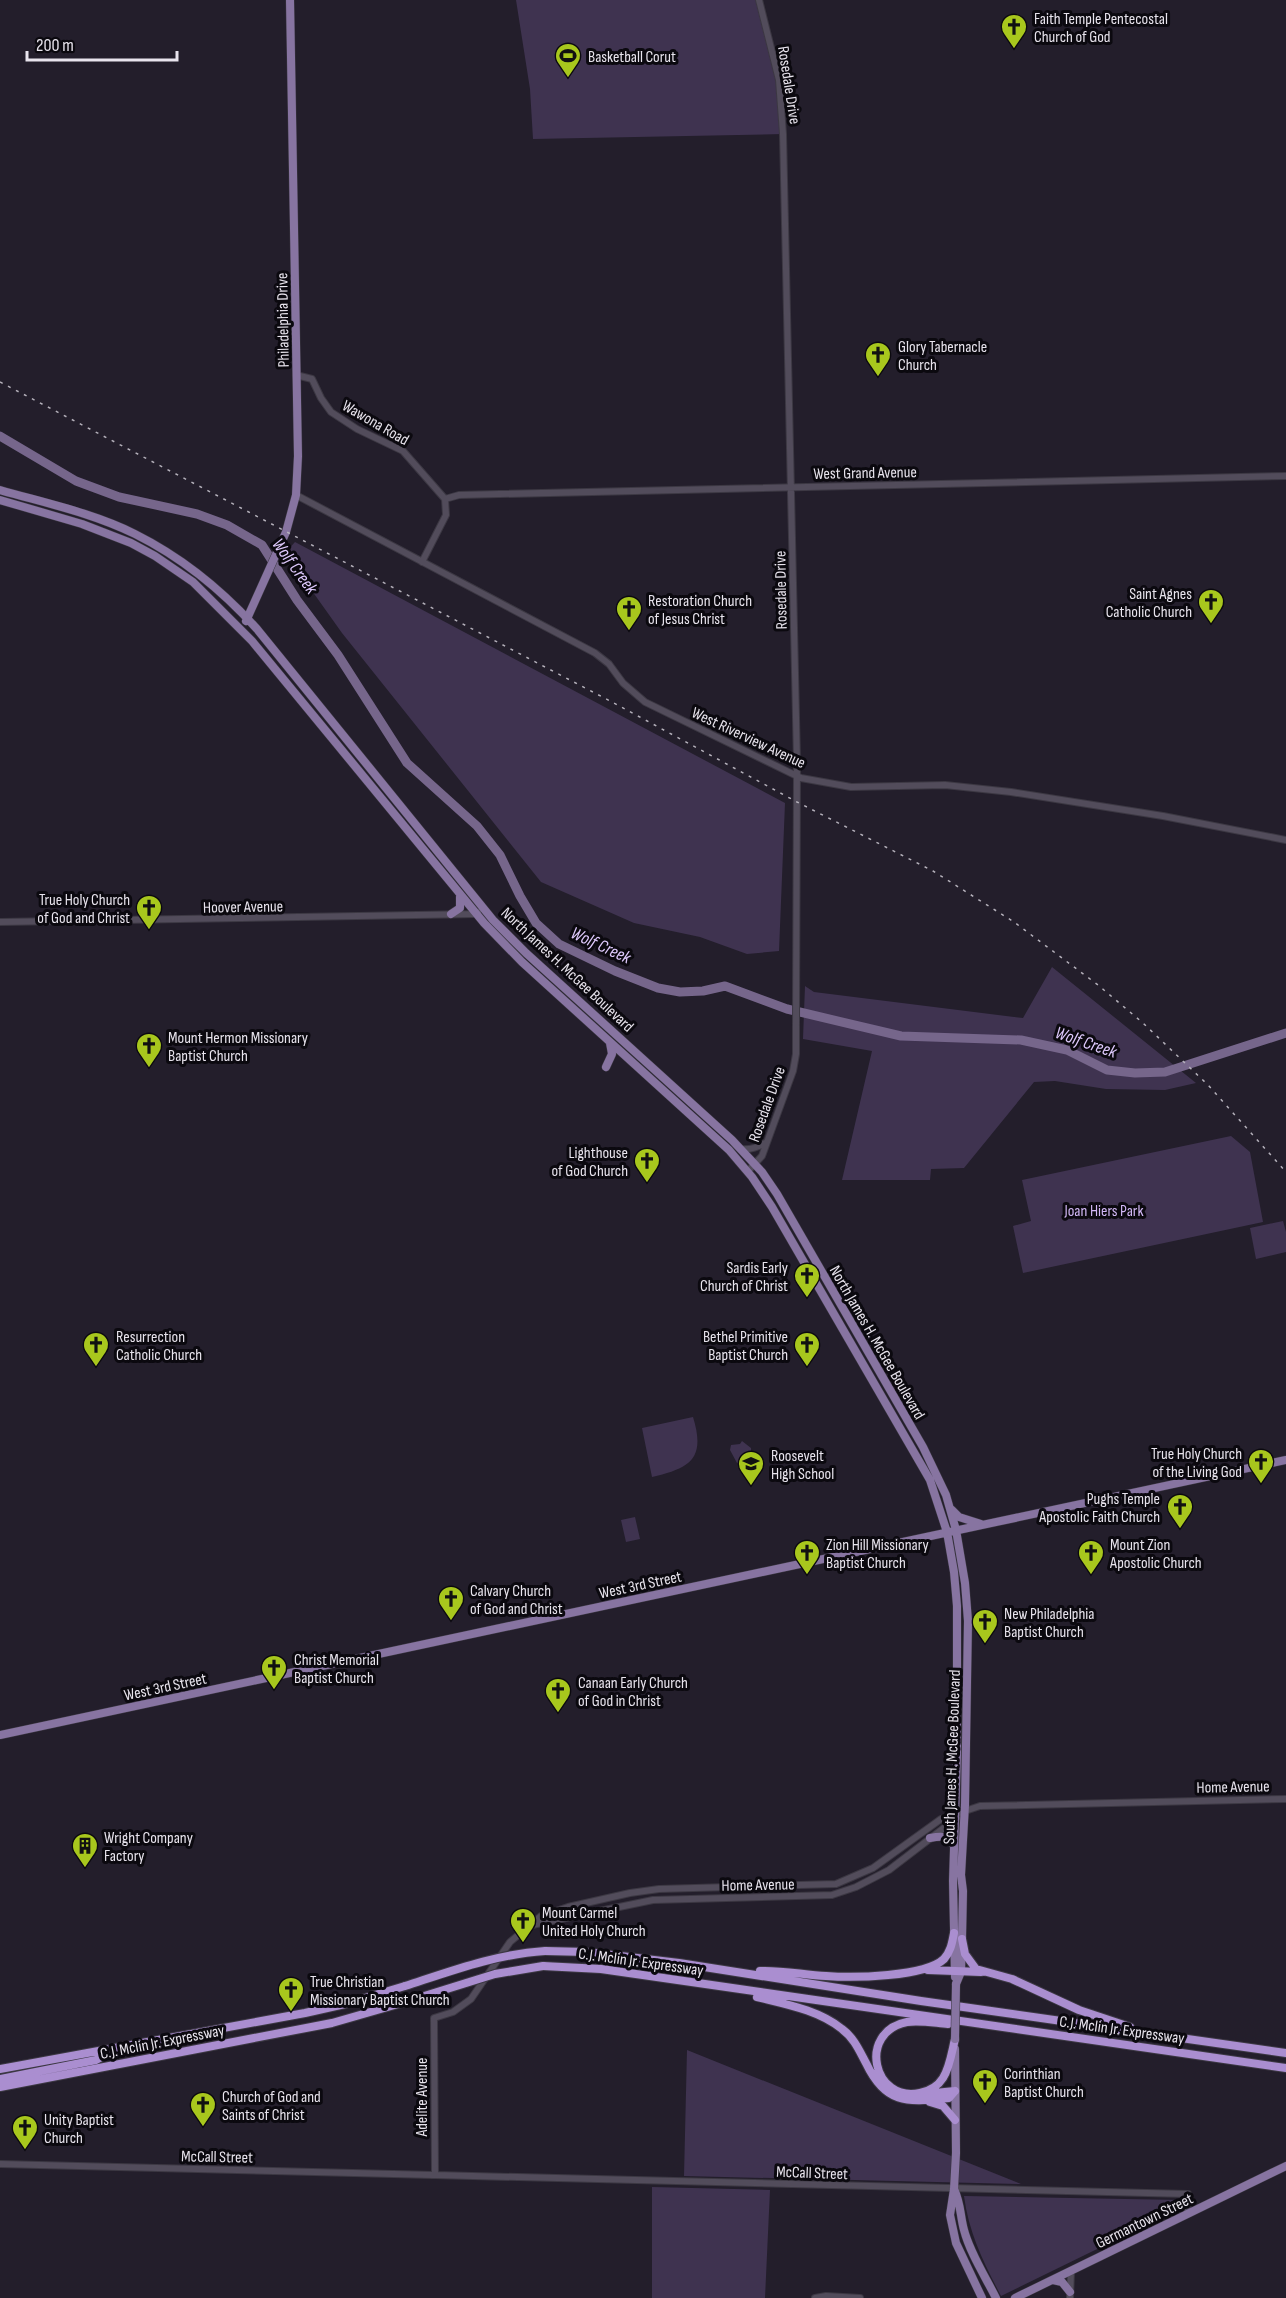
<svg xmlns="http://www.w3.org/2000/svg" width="1286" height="2298" font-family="'Sofia Sans Condensed',sans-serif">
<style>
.green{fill:#3f3350}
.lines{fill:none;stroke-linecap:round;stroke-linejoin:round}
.river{stroke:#76668b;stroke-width:9}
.minor-casing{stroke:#3c3843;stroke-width:8}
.major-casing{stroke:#3c3843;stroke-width:9}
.highway-casing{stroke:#3c3843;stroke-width:10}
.minor{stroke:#524c5b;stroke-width:6}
.major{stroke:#8774a1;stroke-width:8}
.highway{stroke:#aa8ed0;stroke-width:8}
.rail{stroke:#b5b1bb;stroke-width:1.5;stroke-dasharray:3 6;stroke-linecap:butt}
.major-bridge-casing{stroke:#3c3843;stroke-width:9;stroke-linecap:butt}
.highway-bridge-casing{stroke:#3c3843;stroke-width:10;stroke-linecap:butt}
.major-bridge{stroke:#8774a1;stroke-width:8}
.highway-bridge{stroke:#aa8ed0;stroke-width:8}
.labels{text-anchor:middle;stroke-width:6;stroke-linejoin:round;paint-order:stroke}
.poi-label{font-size:16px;fill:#e8e4ed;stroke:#0b090f;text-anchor:start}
.street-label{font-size:16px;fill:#e8e4ed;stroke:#0b090f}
.park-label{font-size:16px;fill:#d3b8f7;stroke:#0b090f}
.water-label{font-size:18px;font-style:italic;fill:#dec9fc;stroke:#0b090f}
</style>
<rect width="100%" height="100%" fill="#231e2b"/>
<!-- green -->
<path class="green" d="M516 0H759L776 69 783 134 533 139 530 89Z
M295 542 785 803 779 951 747 954 700 937 634 923 541 882 342 633 285 553Z
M1052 967 1196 1083 1165 1090 1106 1089 1055 1081 1034 1082 964 1168 931 1169 930 1180H842L872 1051 803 1039 805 986 814 992 1023 1018Z
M1231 1136 1250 1152 1263 1222 1023 1273 1013 1226 1031 1221 1022 1180Z
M1283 1221 1286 1232V1252L1256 1259 1250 1228Z
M693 1417C706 1459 690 1468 652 1477L642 1428Z
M742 1441 751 1448V1457L739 1464 737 1463 730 1450 731 1445 740 1444Z
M635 1517 640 1539 626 1542 621 1520Z
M687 2050 1021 2184 684 2176Z
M652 2187 770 2190 765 2298H652Z
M964 2196 1181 2200V2208L1001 2296C984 2263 969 2234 964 2196Z"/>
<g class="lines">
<!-- river -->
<path class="river" d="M0 436 76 481 119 497 197 514 227 525 262 545 297 600 338 655 407 763 477 826 500 855 520 896 536 923 559 944 615 971 658 988 680 992 703 991 725 986 787 1009 901 1036 1021 1040 1067 1050 1107 1070 1135 1073 1165 1072 1286 1033"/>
<defs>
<path id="minor" d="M296 375 312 379 321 398 331 412 357 429 403 451 445 499 446 515 422 562
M296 495 595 653 609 664 623 683 645 702 801 778 851 787 945 785 1011 792 1163 816 1286 840
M445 499 459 495 1286 476
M0 922 476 914 478 912
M741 1149C751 1150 758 1147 767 1142
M748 1171 762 1156 793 1071 796 1054V1026L797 762 783 134 779 80 759 0
M532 1925 653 1900 832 1895 856 1887 889 1870 957 1818
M0 2164 433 2175
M1187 2213 1188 2194 435 2175 434 2018 453 2012 471 1999 510 1942 541 1916 568 1907 630 1893 659 1889 836 1884 873 1868 941 1819 980 1806 1286 1799
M815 2298 826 2296 860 2298
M1070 2298 1071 2271"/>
<path id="major" d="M0 490C45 503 93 513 135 534 181 557 222 590 257 629L493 920 526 953 732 1140 762 1172 777 1194 923 1447 946 1495 956 1530 965 1583 968 1621 965 1805 961 1875 963 1891 962 1939 961 1972 956 1984
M0 500 82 524 131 543 155 556 193 582 252 641 484 923 522 962 729 1150 752 1177 772 1207 930 1480 947 1532 954 1572 957 1606V1755L953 1881 955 1977
M246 621 286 532 296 495 298 456 290 0
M451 914 460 908V897
M606 1067 612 1054 610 1043
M952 1510 959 1517 981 1524
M0 1735 1286 1460
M930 1838C941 1836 948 1835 954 1846
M955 2049 956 2153 954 2189 950 2215 956 2243 982 2298
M954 2189C961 2204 960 2215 964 2230 970 2253 985 2276 996 2298
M1053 2280 1062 2282 1070 2292
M1015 2298 1286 2166"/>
<path id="highway" d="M962 1939 965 1954 976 1969 1012 1979 1079 2010 1130 2027
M545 1951 587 1952 679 1963 921 2001 1286 2053
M543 1966 601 1969 1286 2068
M928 1970 981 1972
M760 1971C782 1970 804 1975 826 1976 853 1978 925 1977 944 1959 951 1951 952 1943 954 1933
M757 1997C785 2004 819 2010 842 2029 854 2038 859 2050 866 2063 886 2105 907 2102 949 2098L955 2091
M948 2024C935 2023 920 2020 907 2022 857 2032 873 2103 920 2093 929 2091 938 2086 943 2078 950 2067 952 2051 955 2039
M0 2069 305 2013 345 2004 405 1986
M0 2079 96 2060 114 2050
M0 2087 332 2023 405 2002
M925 2094 955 2091
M930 2102 943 2106 955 2120"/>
</defs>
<!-- minor casing -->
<use href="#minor" class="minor-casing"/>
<!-- major casing -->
<use href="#major" class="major-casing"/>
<!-- highway casing -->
<use href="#highway" class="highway-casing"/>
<!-- minor -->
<use href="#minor" class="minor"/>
<!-- major -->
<use href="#major" class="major"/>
<!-- highway -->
<use href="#highway" class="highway"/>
<!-- rail -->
<path class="rail" d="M0 382 612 702 797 802 933 871 1014 922 1098 985 1143 1023 1208 1085 1286 1172"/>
<defs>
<path id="major-bridge" d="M955 2039 956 1984"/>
<path id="highway-bridge" d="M405 1986C451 1971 496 1954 545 1951
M405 2002 495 1974 543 1966"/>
</defs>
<!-- major-bridge casing -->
<use href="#major-bridge" class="major-bridge-casing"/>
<!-- highway-bridge casing -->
<use href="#highway-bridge" class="highway-bridge-casing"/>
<!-- major-bridge -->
<use href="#major-bridge" class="major-bridge"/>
<!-- highway-bridge -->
<use href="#highway-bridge" class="highway-bridge"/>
</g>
<!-- icons -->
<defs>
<symbol id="church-pin" viewBox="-11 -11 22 30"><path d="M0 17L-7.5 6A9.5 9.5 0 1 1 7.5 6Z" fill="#a8c71d" stroke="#0b090f"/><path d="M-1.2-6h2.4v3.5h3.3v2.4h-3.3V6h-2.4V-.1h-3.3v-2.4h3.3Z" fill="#111"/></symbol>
<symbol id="stadium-pin" viewBox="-11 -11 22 30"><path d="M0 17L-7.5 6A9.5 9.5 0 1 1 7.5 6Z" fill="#a8c71d" stroke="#0b090f"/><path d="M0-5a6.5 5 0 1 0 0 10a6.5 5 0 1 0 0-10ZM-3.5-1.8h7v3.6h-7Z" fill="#111"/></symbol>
<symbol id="school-pin" viewBox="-11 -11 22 30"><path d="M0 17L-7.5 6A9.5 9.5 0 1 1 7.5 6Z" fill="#a8c71d" stroke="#0b090f"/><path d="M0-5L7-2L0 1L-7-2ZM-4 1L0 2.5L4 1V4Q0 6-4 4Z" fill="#111"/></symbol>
<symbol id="building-pin" viewBox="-11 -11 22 30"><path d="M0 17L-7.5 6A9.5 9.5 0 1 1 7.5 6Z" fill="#a8c71d" stroke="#0b090f"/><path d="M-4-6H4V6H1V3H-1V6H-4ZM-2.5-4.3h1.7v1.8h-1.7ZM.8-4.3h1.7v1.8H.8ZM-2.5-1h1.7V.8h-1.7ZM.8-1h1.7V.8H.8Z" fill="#111"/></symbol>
</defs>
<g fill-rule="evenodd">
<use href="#church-pin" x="999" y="12" width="30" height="40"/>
<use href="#stadium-pin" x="553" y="41" width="30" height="40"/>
<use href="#church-pin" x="863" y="340" width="30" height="40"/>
<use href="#church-pin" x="1196" y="587" width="30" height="40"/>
<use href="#church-pin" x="614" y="594" width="30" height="40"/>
<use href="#church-pin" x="134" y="893" width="30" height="40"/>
<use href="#church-pin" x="134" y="1031" width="30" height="40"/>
<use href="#church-pin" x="632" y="1146" width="30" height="40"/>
<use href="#church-pin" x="792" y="1261" width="30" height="40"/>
<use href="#church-pin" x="81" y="1330" width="30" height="40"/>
<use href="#church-pin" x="792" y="1330" width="30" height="40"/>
<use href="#church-pin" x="1246" y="1447" width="30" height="40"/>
<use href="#school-pin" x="736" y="1449" width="30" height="40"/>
<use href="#church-pin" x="1165" y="1492" width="30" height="40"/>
<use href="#church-pin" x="792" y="1538" width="30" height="40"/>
<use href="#church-pin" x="1076" y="1538" width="30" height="40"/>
<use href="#church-pin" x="436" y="1584" width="30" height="40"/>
<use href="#church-pin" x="970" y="1607" width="30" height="40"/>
<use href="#church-pin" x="259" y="1653" width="30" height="40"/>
<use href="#church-pin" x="543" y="1676" width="30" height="40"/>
<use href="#building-pin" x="70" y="1831" width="30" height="40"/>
<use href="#church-pin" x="508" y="1906" width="30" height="40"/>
<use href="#church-pin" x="276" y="1975" width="30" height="40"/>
<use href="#church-pin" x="970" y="2067" width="30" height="40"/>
<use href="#church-pin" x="188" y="2090" width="30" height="40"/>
<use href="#church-pin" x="10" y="2113" width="30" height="40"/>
</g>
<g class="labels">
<!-- poi labels -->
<g class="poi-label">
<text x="1034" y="24">Faith Temple Pentecostal<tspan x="1034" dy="18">Church of God</tspan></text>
<text x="588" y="62">Basketball Corut</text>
<text x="898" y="352">Glory Tabernacle<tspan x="898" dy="18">Church</tspan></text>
<text x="1192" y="599" text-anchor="end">Saint Agnes<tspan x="1192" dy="18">Catholic Church</tspan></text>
<text x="648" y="606">Restoration Church<tspan x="648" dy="18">of Jesus Christ</tspan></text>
<text x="130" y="905" text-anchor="end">True Holy Church<tspan x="130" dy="18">of God and Christ</tspan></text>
<text x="168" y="1043">Mount Hermon Missionary<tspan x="168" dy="18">Baptist Church</tspan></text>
<text x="628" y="1158" text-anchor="end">Lighthouse<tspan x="628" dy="18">of God Church</tspan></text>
<text x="788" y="1273" text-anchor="end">Sardis Early<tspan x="788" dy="18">Church of Christ</tspan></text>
<text x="116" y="1342">Resurrection<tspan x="116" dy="18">Catholic Church</tspan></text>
<text x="788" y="1342" text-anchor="end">Bethel Primitive<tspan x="788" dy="18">Baptist Church</tspan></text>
<text x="1242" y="1459" text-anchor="end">True Holy Church<tspan x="1242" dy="18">of the Living God</tspan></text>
<text x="771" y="1461">Roosevelt<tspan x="771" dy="18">High School</tspan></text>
<text x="1160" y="1504" text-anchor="end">Pughs Temple<tspan x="1160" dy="18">Apostolic Faith Church</tspan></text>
<text x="826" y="1550">Zion Hill Missionary<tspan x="826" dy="18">Baptist Church</tspan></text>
<text x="1110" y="1550">Mount Zion<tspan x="1110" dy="18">Apostolic Church</tspan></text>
<text x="470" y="1596">Calvary Church<tspan x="470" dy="18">of God and Christ</tspan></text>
<text x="1004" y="1619">New Philadelphia<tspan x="1004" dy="18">Baptist Church</tspan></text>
<text x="294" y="1665">Christ Memorial<tspan x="294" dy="18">Baptist Church</tspan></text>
<text x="578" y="1688">Canaan Early Church<tspan x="578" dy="18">of God in Christ</tspan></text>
<text x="104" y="1843">Wright Company<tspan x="104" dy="18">Factory</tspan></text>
<text x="542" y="1918">Mount Carmel<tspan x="542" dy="18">United Holy Church</tspan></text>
<text x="310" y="1987">True Christian<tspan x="310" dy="18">Missionary Baptist Church</tspan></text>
<text x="1004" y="2079">Corinthian<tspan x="1004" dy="18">Baptist Church</tspan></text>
<text x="222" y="2102">Church of God and<tspan x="222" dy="18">Saints of Christ</tspan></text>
<text x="44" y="2125">Unity Baptist<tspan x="44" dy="18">Church</tspan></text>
</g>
<!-- street labels -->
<g class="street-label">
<text transform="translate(790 85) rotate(81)" y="6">Rosedale Drive</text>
<text transform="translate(282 320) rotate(-91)" y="6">Philadelphia Drive</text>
<text transform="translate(376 422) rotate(30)" y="6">Wawona Road</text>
<text transform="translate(865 472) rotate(-1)" y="6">West Grand Avenue</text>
<text transform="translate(780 590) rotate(-91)" y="6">Rosedale Drive</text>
<text transform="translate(749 737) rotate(25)" y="6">West Riverview Avenue</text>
<text transform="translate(243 906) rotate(-1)" y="6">Hoover Avenue</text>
<text transform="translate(568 969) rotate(43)" y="6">North James H. McGee Boulevard</text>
<text transform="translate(766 1104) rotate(-70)" y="6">Rosedale Drive</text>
<text transform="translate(878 1342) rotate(60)" y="6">North James H. McGee Boulevard</text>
<text transform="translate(640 1584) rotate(-12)" y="6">West 3rd Street</text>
<text transform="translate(165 1686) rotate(-12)" y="6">West 3rd Street</text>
<text transform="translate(951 1757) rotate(-88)" y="6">South James H. McGee Boulevard</text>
<text transform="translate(1233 1786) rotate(-1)" y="6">Home Avenue</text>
<text transform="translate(758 1884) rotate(-1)" y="6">Home Avenue</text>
<text transform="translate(641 1961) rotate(8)" y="6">C.J. Mclin Jr. Expressway</text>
<text transform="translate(1122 2029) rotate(8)" y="6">C.J. Mclin Jr. Expressway</text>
<text transform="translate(162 2041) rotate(-11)" y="6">C.J. Mclin Jr. Expressway</text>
<text transform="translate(421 2097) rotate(-90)" y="6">Adelite Avenue</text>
<text transform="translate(217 2156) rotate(1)" y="6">McCall Street</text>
<text transform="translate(812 2172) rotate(2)" y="6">McCall Street</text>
<text transform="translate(1144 2220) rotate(-26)" y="6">Germantown Street</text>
</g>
<!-- park labels -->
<g class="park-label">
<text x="1104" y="1216">Joan Hiers Park</text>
</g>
<!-- water labels -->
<g class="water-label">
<text transform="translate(295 566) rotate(54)" y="6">Wolf Creek</text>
<text transform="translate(601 945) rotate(25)" y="6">Wolf Creek</text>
<text transform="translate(1086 1042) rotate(19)" y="6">Wolf Creek</text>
</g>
</g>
<!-- scale -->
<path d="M27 51v9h150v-9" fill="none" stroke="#e8e4ed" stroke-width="3"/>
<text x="36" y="51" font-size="18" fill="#e8e4ed" stroke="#0b090f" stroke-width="4.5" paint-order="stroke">200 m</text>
</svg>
